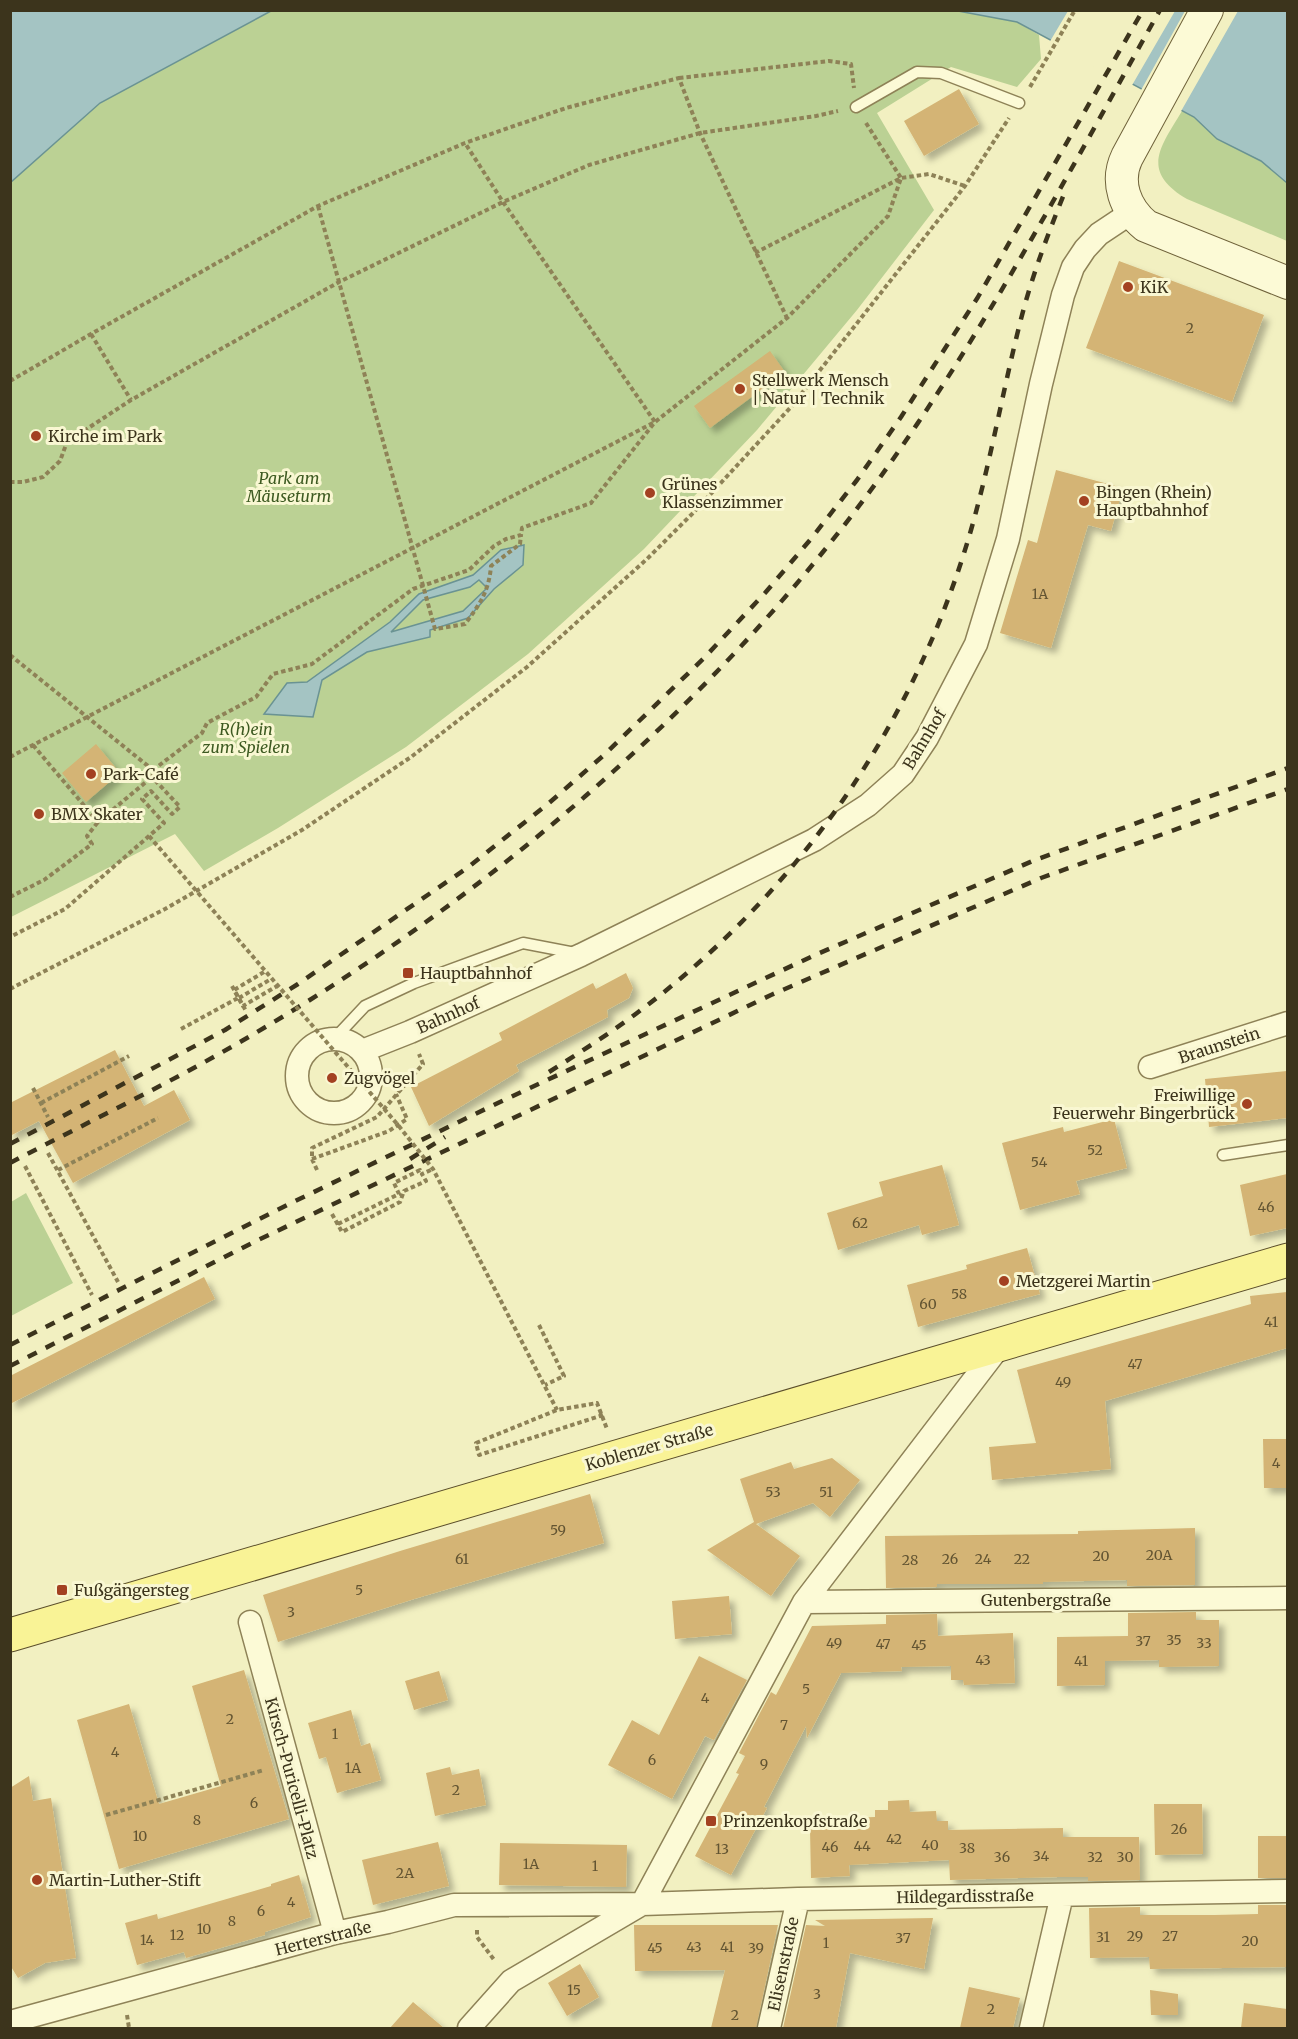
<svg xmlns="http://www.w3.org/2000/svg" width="1298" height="2039" font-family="Merriweather,serif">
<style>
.green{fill:#bbd194}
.water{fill:#a4c4c3;stroke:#6a9393;stroke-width:1.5;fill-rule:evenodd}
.pier{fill:#f2f0c1}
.building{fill:#d4b474;filter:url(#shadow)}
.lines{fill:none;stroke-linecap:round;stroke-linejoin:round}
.service-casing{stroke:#8e8257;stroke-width:13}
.minor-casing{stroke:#8e8257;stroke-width:25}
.secondary-casing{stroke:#6f623a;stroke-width:34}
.primary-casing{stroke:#5b4e2b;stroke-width:35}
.path{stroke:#8e8257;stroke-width:4;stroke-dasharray:4.5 3;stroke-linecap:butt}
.service{stroke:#fcfad6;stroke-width:10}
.minor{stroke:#fcfad6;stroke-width:22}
.secondary{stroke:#fcfad6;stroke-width:32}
.primary{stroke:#f9f396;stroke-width:33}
.rail{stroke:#3c341c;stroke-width:4.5;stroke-dasharray:10 10;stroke-linecap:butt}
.path-bridge{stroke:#8e8257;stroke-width:4;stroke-dasharray:4.5 3;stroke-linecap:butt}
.poi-dot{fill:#a34121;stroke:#f9f7d2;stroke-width:2}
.labels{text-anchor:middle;stroke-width:6;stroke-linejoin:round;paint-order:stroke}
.number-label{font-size:14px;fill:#625432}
.poi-label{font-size:16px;fill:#3c341c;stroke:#f9f7d2;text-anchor:start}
.park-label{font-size:16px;font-style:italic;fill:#3d5a21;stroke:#f9f7d2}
.street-label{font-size:16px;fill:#3c341c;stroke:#f9f7d2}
</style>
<defs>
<filter id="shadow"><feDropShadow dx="5.5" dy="5.5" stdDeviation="3" flood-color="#0004"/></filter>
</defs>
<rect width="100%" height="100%" fill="#f2f0c1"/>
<!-- green -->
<path class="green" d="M958 10 1017 22 1039 35 1041 59 1017 87 951 67 877 113 934 210 857 310 757 430 644 549 528 654 406 747 278 828 204 871 175 834 11 917V182L16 177 100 103 271 11Z
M1182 111 1194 117 1217 139 1261 161 1287 183V241L1187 199C1140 171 1160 148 1182 111Z
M26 1193 73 1283 11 1316V1202Z"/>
<!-- water -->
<path class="water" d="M11 10H271V11L100 103 11 182Z
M958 11H1287V183L1261 161 1217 139 1194 117 1017 22Z
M524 545 523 565 494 589 468 618 430 630V637L367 652 322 680 313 717 264 714 287 683 307 682 390 622 419 594 473 575 501 550ZM479 580 487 588 463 611 391 632 423 600 470 587Z"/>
<!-- pier -->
<path class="pier" d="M1068 11V10L1175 11 1131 87 1049 43Z
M1185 11H1238L1180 113 1140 92Z"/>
<!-- building -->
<path class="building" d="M959 89 979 124 924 156 904 121Z
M1119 261 1264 315 1232 402 1086 348Z
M770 351 785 372 710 428 694 406Z
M1056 470 1123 488 1111 531 1088 525 1051 648 1000 633 1028 540 1037 543Z
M96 744 120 773 86 802 62 773Z
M626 973 633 988 629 998 607 1010 608 1017 516 1065 519 1071 429 1126 411 1087 502 1040 499 1033 593 983 596 989Z
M115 1050 144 1106 174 1090 190 1120 73 1183 39 1121 10 1136V1103Z
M1287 1071V1118L1209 1127 1205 1079Z
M1114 1119 1127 1168 1076 1181 1080 1194 1020 1210 1002 1143 1063 1127 1064 1132Z
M942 1165 959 1225 922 1235 919 1225 838 1250 827 1213 883 1196 879 1182Z
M1287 1174V1228L1250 1236 1240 1185Z
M1027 1248 1040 1294 918 1327 907 1285 967 1269 966 1265Z
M204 1277 215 1299 10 1404V1376Z
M1287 1292V1348L1105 1401 1111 1469 992 1480 989 1447 1036 1443 1017 1370 1251 1304 1250 1296Z
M1263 1439H1287V1488H1264Z
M832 1458 860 1480 830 1517 813 1503 756 1524 800 1556 771 1596 707 1550 754 1522 740 1479 791 1462 794 1469Z
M590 1494 604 1543 414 1599 278 1642 263 1595 400 1551Z
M1195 1528V1585L1127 1586V1580L1043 1582V1584H937V1587L886 1588 885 1536 1078 1534V1531Z
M729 1596 732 1634 675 1639 672 1601Z
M1196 1612V1620H1219V1666L1159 1667V1660L1105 1661V1685L1057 1686V1637L1128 1636V1613Z
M937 1614 938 1636 1013 1633 1015 1683 964 1685 963 1680H951V1666L901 1667 902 1671 841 1673 807 1738 806 1726 764 1807 767 1808 731 1875 695 1856 739 1774 736 1773 745 1756 739 1753 771 1692 776 1695 812 1626 886 1624V1615Z
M699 1656 747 1680 714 1740 705 1736 672 1799 608 1765 632 1720 659 1735Z
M244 1670 289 1819 119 1869 77 1720 129 1704 159 1804 221 1786 192 1686Z
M439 1671 448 1700 414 1710 405 1681Z
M351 1710 361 1746 370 1743 381 1780 337 1793 326 1757 319 1759 308 1723Z
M450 1767 452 1775 479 1769 486 1805 435 1816 426 1773Z
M29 1776 33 1801 51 1798 76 1958 45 1963 18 1978 10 1965V1788Z
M909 1800 910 1812 936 1811 937 1821H948V1830L1063 1828V1837H1139L1140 1880 1088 1881V1877H1058L950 1880 949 1860 849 1865 850 1876 811 1878 810 1829 848 1828V1818L875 1817V1810H888V1801Z
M1154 1804H1202L1203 1854 1155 1855Z
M1258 1836H1287V1878H1258Z
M438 1842 449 1886 373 1905 362 1860Z
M500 1843 627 1845 626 1887 499 1885Z
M299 1875 311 1917 265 1932V1935L186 1958 184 1952 137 1965 125 1923 157 1914 158 1919 271 1886V1884Z
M1258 1905H1287V1967L1150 1969 1149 1957 1090 1958 1089 1908 1140 1907V1915H1214L1258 1914Z
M933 1918 924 1969 850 1953 836 2028H783L806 1925 825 1926 815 1920Z
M634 1925H778L756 2028H711L725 1970 635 1971Z
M580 1964 599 1997 567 2016 548 1983Z
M969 1987 1020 1998 1013 2028H960Z
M1150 1990 1178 1994V2015H1151Z
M413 2002 444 2028H390Z
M1244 2003 1287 2009V2028H1241Z"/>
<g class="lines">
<defs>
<path id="service" d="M856 107 917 72 941 73 1019 103
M334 1039 365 1006 414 983 523 943 575 953
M1223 1155 1288 1145"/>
<path id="minor" d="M297 1076a37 37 0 1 1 74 0a37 37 0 1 1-74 0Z
M362 1051 410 1032 581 955 814 840 868 805 903 774 927 738 976 644 1008 539 1041 384 1063 295 1073 267 1085 249 1099 234 1132 212
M1150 1067 1288 1023
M804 1602 1288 1598
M250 1622 335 1933
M10 2022 335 1933 388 1922 454 1905 642 1904 798 1899 1288 1891
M469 2028 511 1981 642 1904 804 1602 1002 1343
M769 2028 798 1899
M1031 2028 1062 1895"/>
<path id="secondary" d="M1207 10 1127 157C1115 182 1125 209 1146 226L1288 283"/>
<path id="primary" d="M10 1635 1288 1260"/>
</defs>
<!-- service casing -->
<use href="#service" class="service-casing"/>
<!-- minor casing -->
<use href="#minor" class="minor-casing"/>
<!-- secondary casing -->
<use href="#secondary" class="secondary-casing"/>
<!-- primary casing -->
<use href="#primary" class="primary-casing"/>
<!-- path -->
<path class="path" d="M679 78 829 61 851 64 854 88
M1030 87 1075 10
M866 123 901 178
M318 206 435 629 465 624C480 604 489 591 491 566L520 544 521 535
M755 253 901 178 929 174 965 186
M91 334 131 400
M10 381 91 334 318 206 465 143 566 108 679 78 700 133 787 318
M10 482H23L43 477 60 461 67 442 131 400 339 282 503 202 589 165 700 133 816 116 838 111
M10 655 153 770 152 777 180 807 172 814 151 791 142 799 164 823 65 909 10 937
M33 745 98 822 152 777
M10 757 655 422 787 318 888 216 901 178
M153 770 202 733 207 723 256 697 273 674 312 664 413 589 469 570 494 546 506 539 521 535 522 528 591 503 655 422 503 202 465 143
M10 897 44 880 92 844 87 836 98 822
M232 986 246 1011
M10 989 165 909 302 830 411 757 527 667 648 558 693 513 791 407 965 186 1009 118
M239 998 271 979
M181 1029 238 998
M33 1088 48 1117
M41 1103 129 1056
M48 1153 118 1282
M312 1159 389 1131 407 1119 396 1094
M25 1166 92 1295
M58 1170 158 1118
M317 1170 312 1159V1148L377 1117 423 1064 419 1054
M332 1214 342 1232 400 1202 404 1191 426 1181 422 1174 433 1169
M338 1224 399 1194 394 1183 420 1170 422 1174
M539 1325 564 1376 545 1385
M603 1415 479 1455 476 1443 557 1410 597 1403 607 1429
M106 1815 264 1770
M477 1930V1937L495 1961
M127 2015 129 2028"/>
<!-- service -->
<use href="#service" class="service"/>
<!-- minor -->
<use href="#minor" class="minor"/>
<!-- secondary -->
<use href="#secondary" class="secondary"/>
<!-- primary -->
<use href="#primary" class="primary"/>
<!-- rail -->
<path class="rail" d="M549 1072C579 1053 609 1034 637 1013 799 892 915 724 971 530 991 460 1003 389 1021 319 1032 276 1048 234 1064 194
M10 1144 225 1030 298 984 467 868 549 803 604 755 704 658 765 593 810 540 857 480 901 417 978 297 1143 10
M410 1159 445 1137
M10 1163C84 1124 160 1088 233 1046 476 907 710 711 876 483 984 334 1070 170 1160 10
M10 1345 287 1205 500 1102 815 955 1035 860 1288 768
M10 1366 254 1242 771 995 1041 878 1288 789"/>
<!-- path-bridge -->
<path class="path-bridge" d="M149 836 398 1125 433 1169 557 1410
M264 972 234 990 243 1006 277 986"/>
</g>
<!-- markers -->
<g class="poi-dot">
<circle cx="1128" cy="287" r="6"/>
<circle cx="740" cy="389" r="6"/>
<circle cx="36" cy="436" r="6"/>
<circle cx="650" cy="493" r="6"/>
<circle cx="1084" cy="501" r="6"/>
<circle cx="91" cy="774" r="6"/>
<circle cx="39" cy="814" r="6"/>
<rect x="402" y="967" width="12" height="12" rx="3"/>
<circle cx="332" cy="1078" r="6"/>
<circle cx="1247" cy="1104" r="6"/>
<circle cx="1004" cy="1281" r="6"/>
<rect x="56" y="1584" width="12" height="12" rx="3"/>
<rect x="705" y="1815" width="12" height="12" rx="3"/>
<circle cx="37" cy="1880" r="6"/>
</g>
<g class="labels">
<!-- number labels -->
<g class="number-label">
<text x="1190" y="333">2</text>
<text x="1040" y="599">1A</text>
<text x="1095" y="1155">52</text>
<text x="1039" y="1167">54</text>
<text x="1266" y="1212">46</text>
<text x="860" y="1228">62</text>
<text x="959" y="1299">58</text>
<text x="928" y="1309">60</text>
<text x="1271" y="1327">41</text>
<text x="1135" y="1369">47</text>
<text x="1063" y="1387">49</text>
<text x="1276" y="1468">4</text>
<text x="773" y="1497">53</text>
<text x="826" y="1497">51</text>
<text x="558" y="1535">59</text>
<text x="1159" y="1560">20A</text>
<text x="1101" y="1561">20</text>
<text x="462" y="1564">61</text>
<text x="950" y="1564">26</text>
<text x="983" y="1564">24</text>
<text x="1022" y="1564">22</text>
<text x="910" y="1565">28</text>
<text x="359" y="1595">5</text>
<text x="291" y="1617">3</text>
<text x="1174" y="1645">35</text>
<text x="1143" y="1646">37</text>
<text x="834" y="1648">49</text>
<text x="1204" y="1648">33</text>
<text x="883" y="1649">47</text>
<text x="919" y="1650">45</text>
<text x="983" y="1665">43</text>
<text x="1081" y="1666">41</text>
<text x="806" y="1694">5</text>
<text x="705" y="1703">4</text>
<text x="230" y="1724">2</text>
<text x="784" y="1730">7</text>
<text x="335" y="1739">1</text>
<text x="115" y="1757">4</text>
<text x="652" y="1765">6</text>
<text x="764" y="1769">9</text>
<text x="353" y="1773">1A</text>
<text x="456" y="1795">2</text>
<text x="254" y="1808">6</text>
<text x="197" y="1825">8</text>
<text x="1179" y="1834">26</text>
<text x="140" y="1841">10</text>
<text x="894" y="1844">42</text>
<text x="930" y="1850">40</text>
<text x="862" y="1851">44</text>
<text x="830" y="1852">46</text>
<text x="967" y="1853">38</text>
<text x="722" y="1854">13</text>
<text x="1041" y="1861">34</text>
<text x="1002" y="1862">36</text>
<text x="1095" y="1862">32</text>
<text x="1125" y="1862">30</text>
<text x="531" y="1869">1A</text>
<text x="595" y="1871">1</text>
<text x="405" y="1878">2A</text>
<text x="291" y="1907">4</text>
<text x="261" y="1916">6</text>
<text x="232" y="1926">8</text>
<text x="204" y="1934">10</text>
<text x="177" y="1940">12</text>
<text x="1135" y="1941">29</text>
<text x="1170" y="1941">27</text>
<text x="1103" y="1942">31</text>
<text x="903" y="1943">37</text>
<text x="147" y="1945">14</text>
<text x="1250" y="1946">20</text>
<text x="826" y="1948">1</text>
<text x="694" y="1952">43</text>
<text x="727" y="1952">41</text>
<text x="655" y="1953">45</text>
<text x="756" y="1953">39</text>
<text x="574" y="1995">15</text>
<text x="817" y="1999">3</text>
<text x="991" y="2014">2</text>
<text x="735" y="2020">2</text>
</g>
<!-- poi labels -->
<g class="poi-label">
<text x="1140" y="293">KiK</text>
<text x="752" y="386">Stellwerk Mensch<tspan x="752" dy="18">| Natur | Technik</tspan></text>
<text x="48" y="442">Kirche im Park</text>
<text x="662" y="490">Grünes<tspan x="662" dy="18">Klassenzimmer</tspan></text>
<text x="1096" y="498">Bingen (Rhein)<tspan x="1096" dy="18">Hauptbahnhof</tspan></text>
<text x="103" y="780">Park-Café</text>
<text x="51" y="820">BMX Skater</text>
<text x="420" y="979">Hauptbahnhof</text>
<text x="344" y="1084">Zugvögel</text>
<text x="1235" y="1101" text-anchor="end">Freiwillige<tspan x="1235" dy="18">Feuerwehr Bingerbrück</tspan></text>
<text x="1016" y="1287">Metzgerei Martin</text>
<text x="74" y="1596">Fußgängersteg</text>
<text x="723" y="1827">Prinzenkopfstraße</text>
<text x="49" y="1886">Martin-Luther-Stift</text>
</g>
<!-- park labels -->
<g class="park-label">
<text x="289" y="484">Park am<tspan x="289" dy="18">Mäuseturm</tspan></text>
<text x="246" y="735">R(h)ein<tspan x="246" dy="18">zum Spielen</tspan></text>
</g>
<!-- street labels -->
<g class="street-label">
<text transform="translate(924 739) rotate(-59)" y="6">Bahnhof</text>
<text transform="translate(448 1015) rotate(-24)" y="6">Bahnhof</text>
<text transform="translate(1219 1045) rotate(-18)" y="6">Braunstein</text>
<text transform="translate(649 1447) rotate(-16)" y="6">Koblenzer Straße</text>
<text x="1046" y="1606">Gutenbergstraße</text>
<text transform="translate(292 1778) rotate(75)" y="6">Kirsch-Puricelli-Platz</text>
<text transform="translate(965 1896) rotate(-1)" y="6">Hildegardisstraße</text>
<text transform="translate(323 1938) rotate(-14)" y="6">Herterstraße</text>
<text transform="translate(783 1964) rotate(-78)" y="6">Elisenstraße</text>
</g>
</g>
<!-- border -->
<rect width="1298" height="2039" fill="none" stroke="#3c341c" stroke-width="24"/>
</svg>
